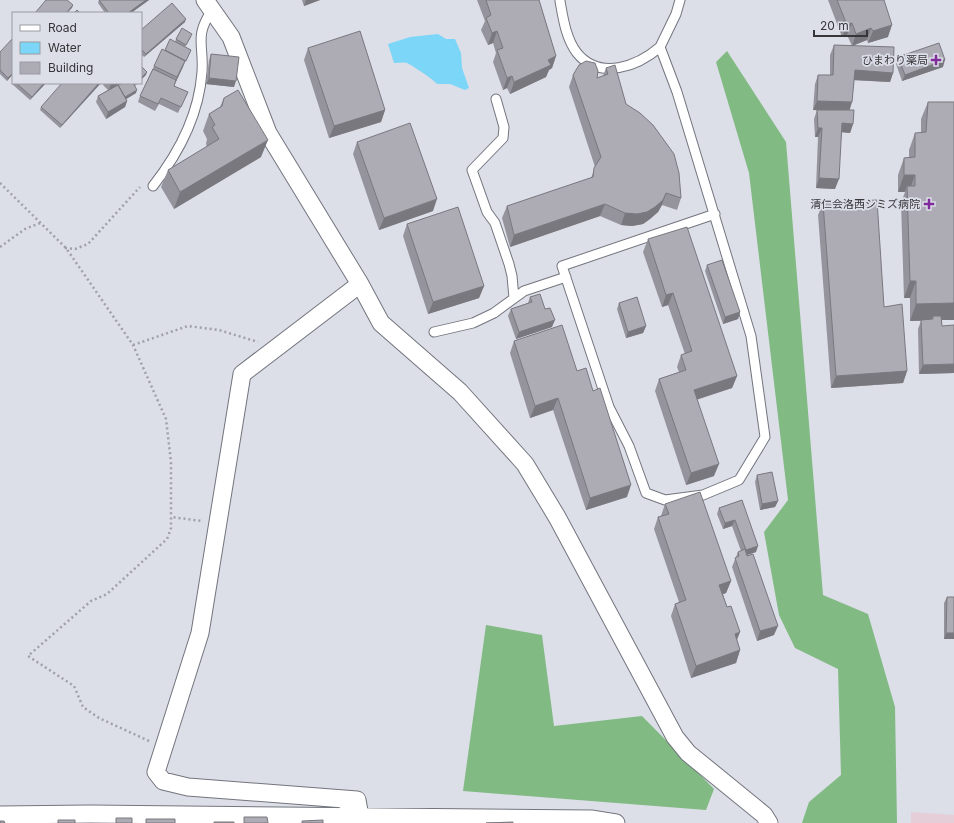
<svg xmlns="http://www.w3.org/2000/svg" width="954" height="823" font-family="Inter,'Noto Sans JP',sans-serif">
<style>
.commercial{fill:#e5ced8}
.forest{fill:#81ba83}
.water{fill:#7bd6f7}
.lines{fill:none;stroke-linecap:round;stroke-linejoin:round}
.lane-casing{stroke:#73757e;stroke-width:11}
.street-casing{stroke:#73757e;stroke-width:19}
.secondary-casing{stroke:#73757e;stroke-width:24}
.path{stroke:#9fa0a8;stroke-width:2.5;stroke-dasharray:2 3;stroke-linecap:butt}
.lane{stroke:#fff;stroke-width:9}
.street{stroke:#fff;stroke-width:17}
.secondary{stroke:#fff;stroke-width:22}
.wall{fill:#95949c}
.shaded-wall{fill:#79787f}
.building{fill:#adacb5;stroke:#79787f}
.poi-dot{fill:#7f2b9a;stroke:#dcdee8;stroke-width:1.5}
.labels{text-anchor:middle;stroke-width:3.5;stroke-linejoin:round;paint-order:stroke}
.poi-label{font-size:11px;fill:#36363a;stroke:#dcdee8;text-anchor:end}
</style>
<rect width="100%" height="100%" fill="#dcdee8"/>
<!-- commercial -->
<path class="commercial" d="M911 812 954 815V823H911Z"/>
<!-- forest -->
<path class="forest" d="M727 51 786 142 823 595 868 614 895 707 897 823H802L809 802 841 775 838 669 795 648 779 615 764 532 788 500 749 173 716 62Z
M486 625 542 635 554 726 642 716 714 789 706 810 463 791Z"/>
<!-- water -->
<path class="water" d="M438 34 446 39H455L461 53 462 68 469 88 465 90 450 84H437C433 79 413 66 407 63 403 62 398 63 394 63L388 44 410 37Z"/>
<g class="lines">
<defs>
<path id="lane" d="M680 0 676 14 660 47 677 92 751 336 765 437 739 480 703 495 665 500 646 493 629 446 609 407 562 266 715 214
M560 1C563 18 566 39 577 53 600 81 638 66 660 47
M496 99 504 127 503 138 472 170 487 212 495 223 509 264 512 276 514 298
M153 186C179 153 199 114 202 72 204 44 194 37 212 10
M434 332 473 323 494 313 524 291 566 277"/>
<path id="street" d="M205 0 231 37 268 133 360 284 381 323 460 392 525 464 557 517 675 737 688 753 764 815 769 823
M360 284 242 374 200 633 156 772 163 781 188 787 357 800 360 817
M0 815 91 814 591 819 616 823"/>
<path id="secondary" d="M347 816 348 823"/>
</defs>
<!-- lane casing -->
<use href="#lane" class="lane-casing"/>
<!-- street casing -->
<use href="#street" class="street-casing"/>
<!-- secondary casing -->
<use href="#secondary" class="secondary-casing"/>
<!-- path -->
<path class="path" d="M0 183 66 248 133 345 166 419 171 462V517
M0 247 25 229 40 223
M65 248 75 249 88 244 140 187
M133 345 188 326 219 330 258 342
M149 741 99 718 83 707 74 686 28 656 91 601 107 594 167 539 171 528V517L202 521"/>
<!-- lane -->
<use href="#lane" class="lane"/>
<!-- street -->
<use href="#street" class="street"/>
<!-- secondary -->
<use href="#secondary" class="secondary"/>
</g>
<!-- wall -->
<path class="wall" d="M99 0H149L131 13H105L98 3Z
M302 0H320L304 6Z
M477 0H539L556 56 552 68 549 70 546 77 510 94 507 88 503 90 493 62 496 53 493 43 488 45 481 30 485 21Z
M828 0H884L888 37 868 43 867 40 852 46 893 73 890 82 854 80 852 102 849 110 853 124 850 133 842 132 835 189 816 188 818 137H815L814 119 817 110H813L815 84 818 75H830V55L834 45 852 46 847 35 842 37Z
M185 22 144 57 141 54V30Z
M191 37 185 47 191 50 184 64 174 86 188 92 178 113 159 104 155 111 138 102 140 96 154 66 165 50 175 42 176 39Z
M308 48 385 110 381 122 329 138 304 60Z
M0 52 13 74 7 81 0 74Z
M211 54 234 87 206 84 209 60Z
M898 57 943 67 902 81 896 64Z
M606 68 626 104 681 198 677 210 662 205 658 212 650 219 643 224 632 226 621 225 600 216 510 247 502 218 507 206 591 178 595 167 569 87 573 75 597 78 603 76Z
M13 82V83H46L30 100 12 84Z
M101 83 60 128 40 110 41 107Z
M104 83H138L135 86 136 93 126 99 127 101 125 107 106 119 96 102 98 96 108 90 103 85Z
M224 98 261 157 174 209 161 187 168 170 207 147 206 144 207 139 203 131 209 114 220 107Z
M928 102H954V320H942V326L954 325V373L919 374 918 329 921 321H910V298H904L901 203 905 192H898V175L904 158 909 157V150L915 133H921V119Z
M357 142 433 211 379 230 353 154Z
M823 203 884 307 907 371 903 383 831 388 818 215Z
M407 224 484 286 479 298 428 314 403 236Z
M648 239 737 376 732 388 697 399 714 476 686 485 655 391 659 379 679 372 677 367 681 355 685 354 668 305 662 307 643 252Z
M707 265 740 312 738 319 723 324 705 271Z
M530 297 545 309 552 327 516 339 508 316 511 309 528 303Z
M619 303 646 326 643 333 626 338 617 309Z
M514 341 577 371 627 497 586 510 553 410 530 418 510 353Z
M757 475 778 501 775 507 760 510 755 482Z
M742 500 756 552 747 555 774 635 757 641 732 567 738 552 741 551 732 526 723 529 717 514 719 508Z
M665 504 731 581 726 593 723 594 740 650 736 663 691 678 671 616 675 604 679 602 654 529 658 517 661 516Z
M947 597H954V639H944V603Z"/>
<!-- shaded-wall -->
<path class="shaded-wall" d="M146 0H149L131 13H128Z
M306 0H320L304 6Z
M73 5 72 8 67 13H66Z
M186 19 185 22 144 57 146 54Z
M852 23 847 35 842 37 847 25Z
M892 25 888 37 868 43 873 31Z
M871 28 867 40 852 46 856 34Z
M497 31 493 43 488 45 492 33Z
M556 56 552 68 549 70 546 77 510 94 514 82 548 60Z
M945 60 943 67 902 81 905 75Z
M185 61 183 67 171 92 177 77Z
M855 70 893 73 890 82 852 80Z
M147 72 146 75 141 80V78Z
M13 73V74L7 81 8 78Z
M512 76 507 88 503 90 507 78Z
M209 78 236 81 234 87 206 84Z
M44 83H46L30 100 32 97Z
M99 83H101L60 128 62 125Z
M113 83H123L109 90 111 84Z
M137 90 136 93 123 101 124 98Z
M127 101 125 107 106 119 108 112Z
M817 101 852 102 849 112 813 110Z
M385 110 381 122 329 138 334 126Z
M842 123 853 124 850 133 839 132Z
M818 128H822L818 137H815Z
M268 140 261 157 174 209 180 192Z
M904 175H915L909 192 907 186 905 192H898Z
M819 178 839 179 835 189 816 188Z
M666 193 662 205 658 212 650 219 643 224 632 226 621 225 625 213Z
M437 199 433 211 379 230 384 218Z
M605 204 600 216 510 247 514 235Z
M910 281H916L910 298H904Z
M484 286 479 298 428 314 433 302Z
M673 293 668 305 662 307 666 295Z
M954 303V320H933V316L931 320 910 321 916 304Z
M740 312 738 319 723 324 725 317Z
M555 320 552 327 516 339 519 332Z
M646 326 643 333 626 338 628 332Z
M954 364V373L919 374 923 365Z
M907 371 903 383 831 388 836 376Z
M737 376 732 388 690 402 694 390Z
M558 398 553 410 530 418 535 406Z
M719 464 714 476 686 485 691 473Z
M631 485 627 497 586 510 590 498Z
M778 501 775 507 760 510 762 504Z
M735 520 732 526 723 529 725 523Z
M758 546 756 552 744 556 746 550Z
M731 581 726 593 715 597 719 585Z
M778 626 774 635 757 641 760 631Z
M740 632 735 645V634Z
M946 633H954V639H944Z
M740 650 736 663 691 678 696 666Z"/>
<!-- building -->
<path class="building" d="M46 0H67L73 5 66 13H35Z
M99 0H146L128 13H109Z
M486 0H539L556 56 548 60 551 65 514 82 512 76 507 78 497 50 503 48 497 31 492 33 486 18 491 15Z
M837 0H884L892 25 873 31 871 28 856 34 852 23 847 25Z
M172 3 186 19 146 54 141 49V30Z
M77 10 80 13H74Z
M182 28 192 34 186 45 176 39Z
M360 31 385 110 334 126 308 48Z
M13 38V73L8 78 0 70V52Z
M170 39 191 50 186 61 165 50Z
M939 43 945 60 905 75 898 57Z
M834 45 894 47 893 73 855 70 852 102 817 101 818 75H833Z
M162 49 185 61 177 77 154 66Z
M211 54 239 57 236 81 209 78Z
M586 61 595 63 598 71 597 78 608 74 606 68 615 65 626 104 640 113 653 125 674 154 679 173 681 198 666 193 663 200 655 207 647 212 637 214 625 213 605 204 514 235 507 206 593 177 594 168 601 157 573 75 579 65Z
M142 67 147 72 141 78V68Z
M153 69 176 80 174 86 188 92 181 107 161 98 158 104 140 96Z
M16 83H44L32 97Z
M62 83H99L62 125 41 107Z
M123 83H133L137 90 125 97 118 85Z
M118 85 127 101 108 112 98 96Z
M238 90 268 140 180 192 168 170 219 139 212 127 215 125 209 114 222 106 224 98Z
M928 102H954V303L916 304V281H910L907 186H915V175H904V158L915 157V133L926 132Z
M817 110H854L853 124 842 123 839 179 819 178 822 128H818Z
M410 123 437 199 384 218 357 142Z
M877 200 884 307 902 304 907 371 836 376 823 203Z
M458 207 484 286 433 302 407 224Z
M687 227 737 376 694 390 719 464 691 473 659 379 686 370 681 355 692 351 673 293 666 295 648 239Z
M722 260 740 312 725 317 707 265Z
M540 294 545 309 550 308 555 320 519 332 511 309 532 302 530 297Z
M637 297 646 326 628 332 619 303Z
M933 316H941L942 326 954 325V364L923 365 921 320 933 319Z
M562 325 577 371 586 368 593 391 600 388 631 485 590 498 558 398 535 406 514 341Z
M772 472 778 501 762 504 757 475Z
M700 492 731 581 719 585 727 607 731 606 740 632 735 634 740 650 696 666 675 604 686 600 658 517 669 514 665 504Z
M742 500 758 546 746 550 735 520 725 523 719 508Z
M745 549 747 556 753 554 778 626 760 631 735 558 739 556 738 552Z
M947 597H954V633H946Z
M244 817H267L268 823H244Z
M116 818H132V823H116Z
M146 819H175V823H146Z
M58 820H75V823H58Z
M323 820V823H302V821Z
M0 821H4L5 823H0Z
M214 822H234V823H214Z
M513 822V823H486Z"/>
<!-- markers -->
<g class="poi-dot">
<path d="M934 54h4v4h4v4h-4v4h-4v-4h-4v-4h4z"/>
<path d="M927 198h4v4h4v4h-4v4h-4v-4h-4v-4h4z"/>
</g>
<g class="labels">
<!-- poi labels -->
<g class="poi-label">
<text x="928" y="64">ひまわり薬局</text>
<text x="920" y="208">清仁会洛西シミズ病院</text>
</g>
</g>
<!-- legend -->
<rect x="12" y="12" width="130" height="72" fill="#dcdee8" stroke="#9a9ba2"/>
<rect x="20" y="25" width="20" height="6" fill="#ffffff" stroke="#9a9ba2"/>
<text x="48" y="32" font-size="12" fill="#36363a">Road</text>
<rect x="20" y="42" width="20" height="12" fill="#7bd6f7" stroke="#9a9ba2"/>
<text x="48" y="52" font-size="12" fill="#36363a">Water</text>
<rect x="20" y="62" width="20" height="12" fill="#adacb5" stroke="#9a9ba2"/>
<text x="48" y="72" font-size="12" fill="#36363a">Building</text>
<!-- scale -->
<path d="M814 30v6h53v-6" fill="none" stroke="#36363a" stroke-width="2"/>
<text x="820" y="30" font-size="12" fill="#36363a" stroke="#dcdee8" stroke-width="3" paint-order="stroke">20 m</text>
</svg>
